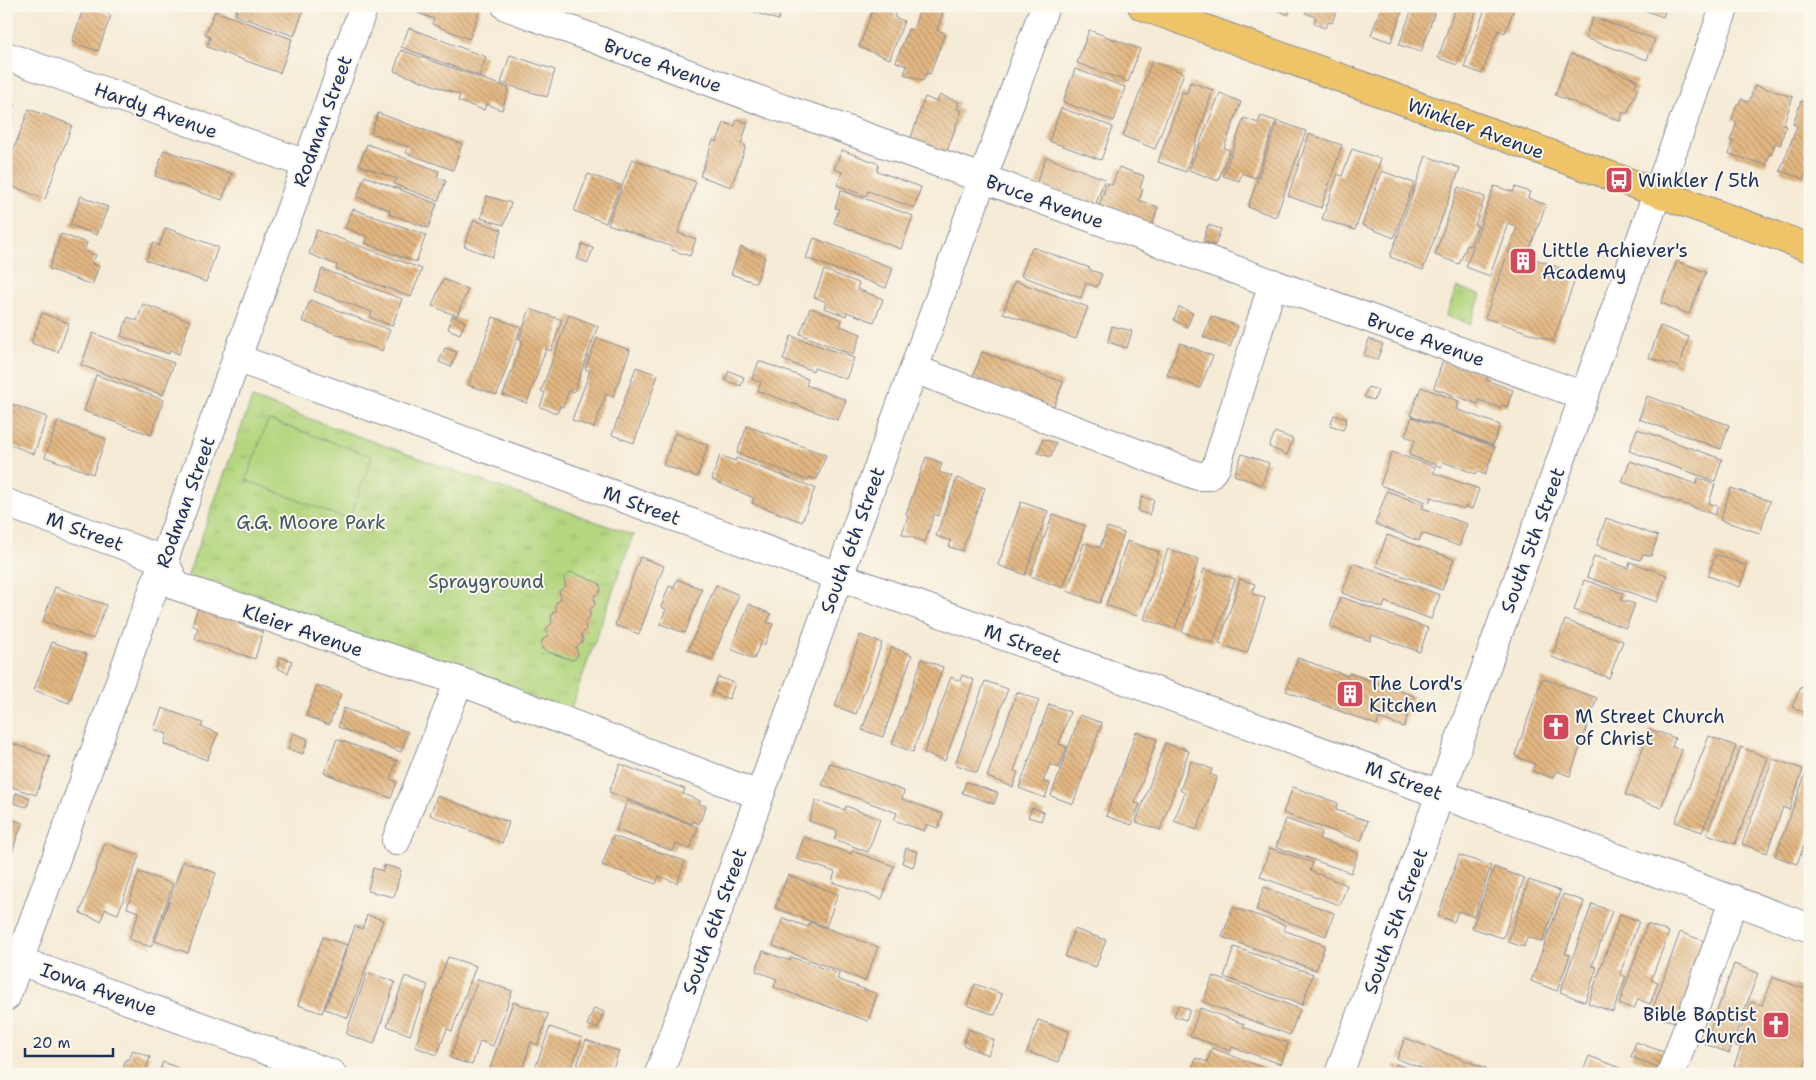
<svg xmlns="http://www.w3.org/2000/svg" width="1816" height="1080" font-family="'Shantell Sans',sans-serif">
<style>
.park{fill:url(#park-tufts);stroke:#68826e}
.pitch{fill:#b4d67e;stroke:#68826e}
.building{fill:url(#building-back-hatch)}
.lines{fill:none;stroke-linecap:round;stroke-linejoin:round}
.minor-casing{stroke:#888d9a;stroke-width:30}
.major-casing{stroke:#888d9a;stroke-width:30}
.minor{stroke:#fff;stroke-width:28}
.major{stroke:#efc469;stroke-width:28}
.labels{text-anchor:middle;stroke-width:4;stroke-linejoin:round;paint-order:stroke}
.street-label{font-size:19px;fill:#1b2f5e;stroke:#fbf7ec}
.poi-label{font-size:19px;fill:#1b2f5e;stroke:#fbf7ec;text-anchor:start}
.park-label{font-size:19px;fill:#415966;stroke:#fbf7ec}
</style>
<defs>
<pattern id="park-tufts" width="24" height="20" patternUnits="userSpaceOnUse" patternTransform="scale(1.25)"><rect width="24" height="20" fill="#b4d67e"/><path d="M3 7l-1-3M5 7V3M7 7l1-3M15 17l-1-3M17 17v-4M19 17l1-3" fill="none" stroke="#9ab86f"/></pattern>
<pattern id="building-back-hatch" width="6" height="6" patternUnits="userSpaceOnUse" patternTransform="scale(1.25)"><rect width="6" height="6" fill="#e3b781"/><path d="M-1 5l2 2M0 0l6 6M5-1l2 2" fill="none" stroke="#b7956d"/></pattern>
</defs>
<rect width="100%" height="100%" fill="#fbf7ec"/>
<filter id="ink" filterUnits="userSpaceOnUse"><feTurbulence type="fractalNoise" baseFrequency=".02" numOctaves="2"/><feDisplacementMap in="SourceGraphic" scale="10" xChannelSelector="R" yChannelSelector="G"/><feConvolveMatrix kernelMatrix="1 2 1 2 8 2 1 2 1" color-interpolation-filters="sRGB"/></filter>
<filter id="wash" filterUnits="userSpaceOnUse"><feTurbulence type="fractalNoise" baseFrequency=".0096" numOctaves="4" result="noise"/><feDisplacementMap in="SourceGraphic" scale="20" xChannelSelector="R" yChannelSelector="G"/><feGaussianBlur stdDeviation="1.12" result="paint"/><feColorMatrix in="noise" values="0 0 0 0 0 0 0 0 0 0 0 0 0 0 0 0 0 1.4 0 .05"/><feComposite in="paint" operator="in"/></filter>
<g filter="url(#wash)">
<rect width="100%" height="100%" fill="#f5ebd6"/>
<!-- park -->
<path class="park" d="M1457 287 1481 295 1470 324 1446 316Z
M252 398 633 535 570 711 186 580Z"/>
<!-- pitch -->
<path class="pitch" d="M268 420 372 456 349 520 246 480Z"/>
<g id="blocks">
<!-- building -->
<path class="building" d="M84 6 111 15 98 51 72 42Z
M238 6H305L294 36 235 15Z
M415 6H475L481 8 469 39 432 24 434 19 413 11Z
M746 6H783L778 20 745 9Z
M874 6H898L894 17 904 21 890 59 859 47Z
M921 6H945L937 30 945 33 930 74 926 73 923 81 904 74 907 66 896 62 908 29 913 30Z
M1279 6H1296L1295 9 1291 8 1288 15 1277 10Z
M1308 6H1338L1332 23 1328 22 1325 28 1314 24 1316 17 1305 13Z
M1382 6H1404L1391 42 1371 35Z
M1413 6H1437L1421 52 1399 45Z
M1456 6H1478L1457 65 1438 58Z
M1486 6H1515L1505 33 1498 30 1482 74 1464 67Z
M1633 6H1667L1663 17Z
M215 11 292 39 280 73 207 47 210 37 205 35Z
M1593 17 1655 39 1647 60 1585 38Z
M409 28 486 57 479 76 401 47Z
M1089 30 1140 49 1128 82 1077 63Z
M401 50 509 88 502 110 486 104 484 110 458 101 460 95 394 71Z
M1571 54 1637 80 1635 86 1638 88 1627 114 1623 112 1620 121 1555 95Z
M510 55 555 70 547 97 501 83Z
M1152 61 1184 73 1155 149 1123 136Z
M1075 69 1125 87 1114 121 1063 102Z
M1190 82 1213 90 1186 172 1158 162 1182 92 1187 93Z
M1755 85 1793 97 1783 125 1786 126 1780 145 1775 143 1771 155 1769 154 1766 165 1729 154 1733 141H1730L1737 122 1732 120 1737 104H1739L1741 99 1749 102Z
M1220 93 1241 102 1224 148 1230 150 1218 181 1189 170Z
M1810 93V164L1804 179 1780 171 1797 126 1793 124 1801 101 1806 103Z
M940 95 959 102 957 109 962 110 945 156 909 143 925 97 937 102Z
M6 102 15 105 11 115 14 116 6 138Z
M1061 108 1113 127 1101 160 1049 141Z
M29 109 72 125 45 199 6 184V169Z
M378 113 462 144 453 170 406 153 408 147 371 133Z
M1261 116 1276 121 1256 178 1242 173 1239 181 1223 176 1244 118 1258 123Z
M737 119 748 123 741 144 746 146 731 187 700 176 713 140 717 142 724 123 735 126Z
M1278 121 1306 131 1276 217 1248 207Z
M1309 134 1342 145 1321 208 1288 196Z
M367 144 439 171 437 177 446 181 438 201 394 184 397 179 359 165Z
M1352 149 1381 159 1355 230 1322 219 1338 174 1342 176Z
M164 150 232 174 222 200 155 176Z
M842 150 879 164 877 171 921 187 914 208 868 191 866 196 837 185 842 172 834 169Z
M1426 156 1460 168 1423 270 1390 257Z
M1046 157 1105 179 1095 206 1036 184Z
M632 159 696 182 678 233 696 239 690 256 672 250 673 247 608 224Z
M1119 167 1144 176 1140 188 1143 189 1139 200 1158 207 1152 225 1099 206 1107 183 1112 185Z
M1382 171 1414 183 1394 238 1362 225Z
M588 174 620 185 606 223 574 211Z
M365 176 437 204 428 228 389 214 390 210 357 197Z
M1494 186 1513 192 1515 187 1530 192 1528 198 1546 205 1527 256 1577 274 1553 341 1485 318 1517 227 1508 223 1490 276 1466 267Z
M1458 187 1485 197 1475 225 1478 226 1470 246 1467 245 1459 264 1435 255Z
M841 190 913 216 901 249 834 223 839 209 835 208Z
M81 196 108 207 97 235 70 225Z
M487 196 511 203 504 225 481 218Z
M353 209 426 235 416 262 365 243 368 237 345 228Z
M474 220 502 230 492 257 464 246Z
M1208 225 1221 229 1215 245 1203 241Z
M166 228 218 247 206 282 146 260 153 243 159 246Z
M317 230 422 269 411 297 336 269 337 265 309 254Z
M61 234 87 243 84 251 96 255 92 264 99 266 92 285 49 269Z
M814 238 893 268 886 288 806 258Z
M582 244 593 248 588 263 577 259Z
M741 247 765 257 756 283 731 274Z
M1032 247 1090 268V270L1102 274 1097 287 1086 283 1081 298 1021 276Z
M1677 261 1706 272 1689 314 1661 303Z
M322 269 402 299 392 326 370 317 372 312 314 291Z
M824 270 859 283 857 289 883 299 874 322 847 312 846 316 824 308 826 302 814 297Z
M443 279 468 289 457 316 432 306Z
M1015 281 1088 307 1076 339 1003 313Z
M310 300 390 330 382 351 302 321Z
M143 304 190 321 179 354 170 350 169 354 121 336 128 317 137 321Z
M1179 307 1193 313 1187 327 1174 320Z
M810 308 842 320 840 326 861 334 853 355 800 334Z
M530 309 562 320 551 351 546 349 527 403 503 395 523 340 519 339Z
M42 313 69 323 58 352 31 343Z
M569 315 598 326 574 392 569 390 563 407 560 406 557 413 540 407 545 393 541 391Z
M452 316 465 321 460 334 448 329Z
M1211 316 1238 326 1230 347 1203 337Z
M493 317 521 327 497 395 468 385Z
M1112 326 1132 331 1127 348 1108 342Z
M1660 326 1689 337 1679 367 1649 358Z
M93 333 174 363 163 395 81 365Z
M791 336 854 358 846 379 814 368 813 371 783 360Z
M597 338 630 350 613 397 606 394 594 428 572 420 590 371 585 369Z
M1369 339 1383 344 1377 360 1364 355Z
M1180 343 1213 356 1200 388 1167 375Z
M445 348 457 352 451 367 439 362Z
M982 352 1063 382 1053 409 972 379Z
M1443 359 1488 375 1486 380 1513 390 1507 407 1501 405 1500 408 1479 400 1478 404 1434 388Z
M759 361 808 379 806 385 846 400 838 420 758 391 761 382 752 379Z
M636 367 658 375 634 443 612 435Z
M729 371 744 377 741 386 725 380Z
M96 375 164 400 151 435 84 411Z
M1368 387 1378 390 1374 400 1364 397Z
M1421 387 1459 401 1456 409 1500 425 1493 445 1410 415Z
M1647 396 1729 425 1721 449 1639 419Z
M6 402 47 417 34 454 6 443Z
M1334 415 1347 419 1343 430 1330 425Z
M1412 417 1495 447 1485 475 1477 471 1476 474 1443 462 1441 467 1409 455 1415 440 1405 436Z
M58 421 106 439 93 474 45 457Z
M747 426 826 455 817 479 809 477 808 480 737 453Z
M1637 429 1722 459 1715 481 1629 451Z
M1275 432 1293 439 1287 455 1269 447Z
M675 433 708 445 697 477 663 465Z
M1043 439 1056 443 1051 457 1038 453Z
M1392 452 1435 467 1434 473 1479 489 1472 509 1465 506 1464 509 1431 497 1429 503 1380 485Z
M1242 454 1269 463 1262 485 1234 475Z
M720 455 735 461 736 458 815 488 802 522 752 503 754 498 712 480Z
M926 457 942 463 939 472 952 476 938 516 934 514 925 542 902 534 908 515 906 514Z
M1630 461 1696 484 1698 478 1715 484 1709 503 1718 506 1715 515 1622 482Z
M957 478 985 488 962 551 949 547 951 541 936 536Z
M1731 488 1770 501 1760 533 1720 520Z
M1387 491 1424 505 1422 508 1467 524 1459 546 1422 533 1419 541 1375 524Z
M1142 497 1154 500 1149 515 1138 511Z
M1021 502 1048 511 1025 575 998 565Z
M1053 514 1085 526 1063 588 1030 576Z
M1606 518 1658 536 1651 556 1643 554 1640 560 1597 545Z
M1107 527 1124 533 1100 603 1067 591 1084 543 1100 548Z
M1387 535 1454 559 1442 590 1376 566Z
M1127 541 1159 552 1137 616 1106 605Z
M1168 549 1199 559 1175 629 1144 619Z
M1716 554 1747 566 1740 587 1708 576Z
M1594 556 1628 568 1630 562 1667 575 1657 602 1587 577Z
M640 557 664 566 639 634 615 625Z
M1353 563 1440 595 1431 619 1385 602 1383 608 1342 593Z
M1204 569 1235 579 1213 643 1182 632Z
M571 572 599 583 601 589 599 593 594 596 595 605 590 609V617L585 622 586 630 581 634 583 639 582 642 576 647 578 654 576 658 572 660 543 650 541 644 543 639 548 636 546 630 548 627 552 623 551 617 553 612 557 611 555 607 556 603 561 599 559 591 566 586 564 580 565 577Z
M677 579 702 589 685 633 660 624 666 609 661 607 669 586 674 588Z
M1240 579 1255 584 1252 594 1265 598 1247 653 1219 644Z
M1584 580 1623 593 1621 600 1635 604 1626 628 1574 610Z
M716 585 739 595 712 660 688 650Z
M55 587 106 605 93 639 43 621Z
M1341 597 1428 628 1420 652 1372 635 1370 641 1330 627Z
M749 604 771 614 767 622 773 624 764 646 760 644 754 659 731 649Z
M199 605 240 621 239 624 263 632 255 659 195 639 198 628 192 625Z
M1565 620 1623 641 1609 678 1552 657Z
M860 635 882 643 856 714 835 706Z
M52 642 87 654 69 703 34 690Z
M892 647 912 655 883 737 862 730Z
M280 657 292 661 288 673 277 668Z
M1298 658 1348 676 1349 673 1414 696 1404 727 1379 718 1377 725 1286 691Z
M922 659 943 667 913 752 892 744Z
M962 675 974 680 945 761 924 753 951 677 960 681Z
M718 677 735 683 729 699 712 693Z
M1542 678 1597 698 1570 776 1556 771 1553 778 1532 771 1535 764 1515 756Z
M985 681 1008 689 977 773 955 764Z
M317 685 341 694 329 725 306 716Z
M1801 687 1810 691V715L1792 707Z
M1017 692 1039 700 1014 771 1018 772 1013 787 987 777Z
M1049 704 1070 712 1059 744 1067 747 1059 768 1050 764 1043 782 1050 784 1045 798 1019 788Z
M162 708 203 723 201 727 218 733 207 760 164 744 167 734 154 729Z
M344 708 408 732 401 752 338 727Z
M1080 715 1102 723 1073 804 1051 796Z
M1650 729 1675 738 1672 747 1682 750 1661 808 1625 795Z
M1136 732 1157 739 1135 803 1140 804 1132 825 1106 816Z
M293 733 308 739 303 754 288 749Z
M1709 736 1736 746 1702 832 1675 822Z
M337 739 397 761 390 779 397 782 391 798 324 773Z
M6 741 50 757 36 795 6 785Z
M1165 743 1189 751 1160 830 1136 822Z
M1741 747 1768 758 1735 844 1707 834Z
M1773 759 1803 769 1789 810 1783 807 1767 853 1742 844Z
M1191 761 1212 769 1210 774 1217 777 1197 830 1174 821 1185 793 1180 790Z
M1810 762V829L1797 864 1775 856Z
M830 763 904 791 902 799 943 814 938 828 927 824 924 831 894 820 897 813 822 785Z
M620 764 685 789 683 794 700 801 699 804 706 806 699 824 693 821 692 824 609 792Z
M966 782 998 793 994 804 962 793Z
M1293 787 1338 803 1336 810 1368 821 1361 841 1283 813Z
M16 793 30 798 27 807 13 803Z
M437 796 509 822 502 843 430 815Z
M816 800 845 810 846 806 880 819 868 852 834 839 837 831 809 821Z
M627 801 698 827 690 849 676 844 673 851 616 830Z
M1032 808 1044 812 1041 821 1028 817Z
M6 817 22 823 7 866H6Z
M1286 819 1322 832 1319 839 1358 853 1351 873 1276 847Z
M613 836 685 861 677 883 659 876 656 884 602 865Z
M804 837 851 854 852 851 894 866 882 899 832 882 835 872 796 859Z
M105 843 139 856 118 914 105 909 101 921 80 913Z
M906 848 918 852 913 867 902 863Z
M1270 848 1313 863 1310 871 1347 885 1340 905 1260 877Z
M1459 855 1491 866 1474 916 1458 911 1454 922 1438 916Z
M183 861 216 873 188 953 155 941Z
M384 865 401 870 394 897 368 891 373 868 383 871Z
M1494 867 1524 878 1503 938 1472 928Z
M139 872 173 884 151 947 129 939 139 912 127 908Z
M788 875 838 894 826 927 775 908Z
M1529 880 1560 891 1543 942 1527 937 1524 947 1508 942Z
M1264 887 1334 913 1326 936 1256 910Z
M1563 894 1584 901 1565 954 1570 955 1557 991 1531 981Z
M1592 904 1612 911 1592 966 1597 967 1585 1002 1560 992Z
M1233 907 1285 925 1283 930 1325 945 1316 970 1222 937Z
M1620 914 1639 921 1620 974 1626 977 1613 1012 1588 1003Z
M367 915 383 920 348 1018 325 1009 355 926 362 929Z
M783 918 808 927 810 922 878 947 865 981 773 946Z
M1647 924 1669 932 1651 980 1658 982 1650 1004 1638 999 1634 1009 1619 1004Z
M1074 929 1106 940 1096 967 1065 957Z
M1680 932 1709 943 1680 1024 1651 1014Z
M323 937 347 945 322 1013 298 1005Z
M1234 947 1313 974 1302 1005 1224 977Z
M763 951 790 961 791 957 839 974 837 979 877 994 868 1021 774 987 777 979 756 971Z
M448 957 476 966 452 1031 447 1029 437 1055 415 1047Z
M1734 964 1758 973 1729 1053 1705 1044Z
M367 972 395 982 374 1044 346 1034Z
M405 976 428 985 410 1035 387 1026Z
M1213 976 1300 1009 1290 1035 1203 1002Z
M1772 977 1810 991V1051L1801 1074H1755L1734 1066 1741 1047 1735 1045 1751 1002 1762 1005Z
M478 979 512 991 493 1046 480 1041 472 1065 450 1058Z
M975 984 1002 994 995 1015 967 1005Z
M513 1002 548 1014 538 1045 531 1042 521 1074H496L489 1071Z
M1178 1005 1190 1010 1186 1020 1174 1016Z
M594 1008 604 1012 597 1029 587 1025Z
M1200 1008 1244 1024 1243 1027 1288 1043 1281 1064 1232 1047 1231 1051 1190 1036Z
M1038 1020 1069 1031 1058 1062 1027 1052Z
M550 1027 582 1038 569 1074H533Z
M969 1029 994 1040 988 1055 963 1045Z
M1405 1038 1486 1068 1484 1074H1438L1397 1059Z
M586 1040 619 1051 611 1074H574Z
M1636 1042 1666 1053 1661 1068 1631 1057Z
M1212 1048 1280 1074H1195L1191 1072 1196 1058 1207 1062Z
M133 1050 150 1057 145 1074H121L126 1059 129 1060Z
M1589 1056 1636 1074H1582Z
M163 1062 189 1072 188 1074H158Z
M1396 1064 1421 1074H1393Z"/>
</g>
</g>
<g filter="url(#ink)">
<use href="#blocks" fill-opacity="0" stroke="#888d9a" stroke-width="1"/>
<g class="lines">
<defs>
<path id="minor" d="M506 6 781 108 816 119 984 179 1584 396
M6 56 306 164
M236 358 1810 928
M914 369 1198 476H1208L1216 467 1273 283
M6 503 164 560 176 586 459 681 759 795
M396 841 459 681
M6 956 332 1074
M6 997 364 6
M659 1074 1045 6
M1339 1074 1725 6
M1671 1074 1734 899"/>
<path id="major" d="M1142 6 1810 248"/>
</defs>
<!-- minor casing -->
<use href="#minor" class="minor-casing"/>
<!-- major casing -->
<use href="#major" class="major-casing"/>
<!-- minor -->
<use href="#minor" class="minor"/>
<!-- major -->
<use href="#major" class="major"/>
</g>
</g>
<!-- icons -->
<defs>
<symbol id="bus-square" viewBox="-11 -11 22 22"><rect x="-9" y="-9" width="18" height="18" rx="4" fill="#d1495b" stroke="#fbf7ec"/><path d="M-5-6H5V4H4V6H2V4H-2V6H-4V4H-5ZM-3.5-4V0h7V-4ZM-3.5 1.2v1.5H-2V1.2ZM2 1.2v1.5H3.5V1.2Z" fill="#fff"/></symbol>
<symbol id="building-square" viewBox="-11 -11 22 22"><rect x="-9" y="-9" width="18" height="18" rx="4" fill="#d1495b" stroke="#fbf7ec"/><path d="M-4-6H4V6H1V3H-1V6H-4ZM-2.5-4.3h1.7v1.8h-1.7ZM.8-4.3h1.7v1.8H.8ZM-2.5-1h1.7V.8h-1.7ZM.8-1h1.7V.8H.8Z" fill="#fff"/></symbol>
<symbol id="church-square" viewBox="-11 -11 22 22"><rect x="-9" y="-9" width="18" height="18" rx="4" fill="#d1495b" stroke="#fbf7ec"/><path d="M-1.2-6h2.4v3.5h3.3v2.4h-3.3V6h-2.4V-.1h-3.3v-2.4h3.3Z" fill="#fff"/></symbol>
</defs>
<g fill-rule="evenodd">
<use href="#bus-square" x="1603" y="164" width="32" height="32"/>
<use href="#building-square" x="1507" y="245" width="32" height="32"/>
<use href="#building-square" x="1334" y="678" width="32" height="32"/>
<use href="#church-square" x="1540" y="711" width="32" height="32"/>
<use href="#church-square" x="1760" y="1009" width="32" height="32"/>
</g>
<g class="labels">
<!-- street labels -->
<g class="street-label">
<text transform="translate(663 65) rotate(20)" y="7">Bruce Avenue</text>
<text transform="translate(156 110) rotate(20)" y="7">Hardy Avenue</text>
<text transform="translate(322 121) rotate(-70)" y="7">Rodman Street</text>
<text transform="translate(1476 128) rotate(20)" y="7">Winkler Avenue</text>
<text transform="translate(1045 201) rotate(20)" y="7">Bruce Avenue</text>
<text transform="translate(1426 339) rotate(20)" y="7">Bruce Avenue</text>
<text transform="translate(185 502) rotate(-70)" y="7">Rodman Street</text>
<text transform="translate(642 505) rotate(20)" y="7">M Street</text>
<text transform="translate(85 531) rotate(20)" y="7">M Street</text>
<text transform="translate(852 540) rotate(-70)" y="7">South 6th Street</text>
<text transform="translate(1532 540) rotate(-70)" y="7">South 5th Street</text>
<text transform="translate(303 630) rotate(19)" y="7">Kleier Avenue</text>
<text transform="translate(1023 643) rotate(20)" y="7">M Street</text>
<text transform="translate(1404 780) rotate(20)" y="7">M Street</text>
<text transform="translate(714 921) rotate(-70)" y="7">South 6th Street</text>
<text transform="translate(1395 921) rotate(-70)" y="7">South 5th Street</text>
<text transform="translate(99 989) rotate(20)" y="7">Iowa Avenue</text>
</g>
<!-- poi labels -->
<g class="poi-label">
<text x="1638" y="187">Winkler / 5th</text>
<text x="1542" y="257">Little Achiever's<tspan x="1542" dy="22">Academy</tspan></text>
<text x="1369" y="690">The Lord's<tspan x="1369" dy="22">Kitchen</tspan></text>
<text x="1575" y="723">M Street Church<tspan x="1575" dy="22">of Christ</tspan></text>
<text x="1757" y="1021" text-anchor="end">Bible Baptist<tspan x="1757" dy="22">Church</tspan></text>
</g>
<!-- park labels -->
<g class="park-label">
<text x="311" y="529">G.G. Moore Park</text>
<text x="486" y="588">Sprayground</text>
</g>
</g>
<!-- margin -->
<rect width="1816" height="1080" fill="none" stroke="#fbf7ec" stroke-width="25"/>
<!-- scale -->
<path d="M25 1048v8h88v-8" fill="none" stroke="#1b2f5e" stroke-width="2.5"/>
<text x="32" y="1048" font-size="15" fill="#1b2f5e" stroke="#fbf7ec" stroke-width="4" paint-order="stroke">20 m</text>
</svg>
